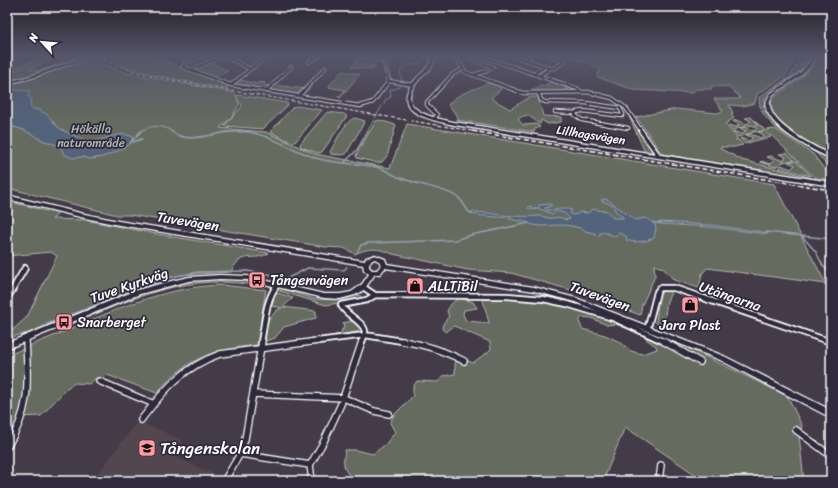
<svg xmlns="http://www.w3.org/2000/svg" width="838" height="488" font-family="Sriracha,sans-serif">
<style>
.built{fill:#524750}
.green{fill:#656c5f;stroke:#b2b6af}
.water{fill:#52637c;stroke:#97a1b0}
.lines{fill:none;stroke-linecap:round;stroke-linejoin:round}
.stream-far1{stroke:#97a1b0;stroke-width:1}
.stream{stroke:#97a1b0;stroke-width:1.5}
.street-far3-casing{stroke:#fff;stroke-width:4.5}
.street-far2-casing{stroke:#fff;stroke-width:6}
.street-far1-casing{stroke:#fff;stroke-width:8}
.street-casing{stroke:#fff;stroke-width:8}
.secondary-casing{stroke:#fff;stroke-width:2.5}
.street-far3{stroke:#2f2a3d;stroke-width:2.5}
.street-far2{stroke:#2f2a3d;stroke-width:3.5}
.street-far1{stroke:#2f2a3d;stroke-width:4.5}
.street{stroke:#2f2a3d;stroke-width:5.5}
.secondary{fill:#2f2a3d;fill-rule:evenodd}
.rail-far1{stroke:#fff;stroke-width:1;stroke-dasharray:4 2;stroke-linecap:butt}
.rail{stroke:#fff;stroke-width:1.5;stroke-dasharray:5 2.5;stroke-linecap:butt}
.labels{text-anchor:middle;stroke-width:3.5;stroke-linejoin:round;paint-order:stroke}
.far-park-label{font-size:12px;fill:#b2b6af;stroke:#2f2a3d}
.far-street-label{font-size:12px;fill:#fff;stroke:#2f2a3d}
.street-label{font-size:14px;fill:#fff;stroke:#2f2a3d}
.poi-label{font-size:14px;fill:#fff;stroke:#2f2a3d;text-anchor:start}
.near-poi-label{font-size:17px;fill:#fff;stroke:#2f2a3d;text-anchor:start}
</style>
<rect width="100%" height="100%" fill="#443b48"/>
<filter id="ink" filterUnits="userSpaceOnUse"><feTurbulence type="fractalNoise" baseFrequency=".025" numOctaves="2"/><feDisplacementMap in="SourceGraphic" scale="8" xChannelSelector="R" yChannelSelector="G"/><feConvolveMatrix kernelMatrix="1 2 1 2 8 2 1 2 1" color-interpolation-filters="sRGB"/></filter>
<g filter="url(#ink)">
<!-- built -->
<path class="built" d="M7 56H51L7 70Z
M62 56H71L75 59 39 71 28 69Z
M138 421 182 440 172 456 221 477 218 481H92Z"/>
<!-- green -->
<path class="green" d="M51 56H62L29 69 39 71 75 59 71 56H88L7 83V70Z
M98 56H149L153 59 165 61 190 71 212 63 228 71 210 79 228 86 227 89 158 76 131 69Z
M360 56 382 59 386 58 381 63 375 62 379 61 374 62 361 60 362 59 360 58 361 60H357L356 63 376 66 373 69H370L374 68 370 67 369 69 351 67Z
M570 56H781L783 60 793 63 786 75 781 79 757 94 755 103 743 106 729 105 733 113 731 115 734 118 725 124 737 138 736 140H739L743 145 734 147H721V149L742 160 816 179 738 168 663 154 656 147H658L636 117 676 109 717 113 723 111 714 99H740L739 96 728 87 712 86 711 89H696L692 93 634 90 597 77 600 70 590 63 573 59Z
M807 56H810V58C804 77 772 83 765 98 764 101 764 105 764 108L760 107 759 97 789 77 797 65H803L802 63Z
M816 56H831V65L824 69 831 76V155C814 146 765 123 772 99 785 88 815 74 816 56Z
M93 60 127 73 235 93 237 97 238 95 287 103 288 105 263 129 224 126 242 106 237 98 239 105 231 118 220 128 266 132 315 154 390 168 407 124 774 184 826 284 707 268 702 274 699 288 674 280 663 268 654 265 655 276 642 305 640 315 578 292 511 273 468 270 393 254C379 248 369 247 355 254L344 248 326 247 130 215H117L7 188V85L31 79 69 65 74 64 78 65Z
M342 71 360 74 340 98 337 96 341 95 345 90 328 87Z
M244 76H247H244L240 80 257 84 259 82 265 83 264 85 271 86 263 90 235 85 234 84Z
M551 81C561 85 571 87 578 91L568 92 565 87 567 92H539V90L536 92 531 90C538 85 544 88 551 81Z
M277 82 275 85 305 89 300 94 296 95 270 91 269 89Z
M487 83 499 86 501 89 491 98 510 109 530 97H538L543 116 561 117V122L548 124 541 120 540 124C531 119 529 111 518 119L523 125 537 124 540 127 535 129 534 132 457 120V115L448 105C457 92 474 91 487 83Z
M297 106 322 110 295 142 289 141 270 132 293 107Z
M761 110 765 111C782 135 808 144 831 159V170C825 165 822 158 816 153 797 139 773 132 761 110Z
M327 112 344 114 347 116 322 152 318 153 301 147 300 144Z
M628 114 653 149V152L644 150Z
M751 117 758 124 755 125H760L771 137 754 141 745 144 740 138 749 141 753 138 746 135 750 134 761 138 764 135 758 132 764 131 754 132 738 137 733 131 742 134 746 131 739 128 744 127 754 131 757 128 752 125 732 130 728 125 736 127 739 125 733 121 736 120 747 124 751 121 745 118Z
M355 118 365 121 346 154 342 155 331 154 330 152C335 143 346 119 355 118Z
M379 120 396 125 387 156 382 162 378 163 357 158 356 156 357 153 376 121Z
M775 129 813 154 831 178 821 179 814 177 766 130Z
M787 153 794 160 783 162 775 167 760 162 762 161 770 164 774 160 767 157 771 156 783 161 786 157 779 154Z
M795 161H796L811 176 779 168 781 165 791 169 795 165 788 162Z
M7 201 58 214 52 219 85 220 151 233 269 253C251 263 242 249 231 272L180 275 146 284 28 333 7 338V335L27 317 57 256 51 252 7 256Z
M210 279H232L267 285 264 287C186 271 138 297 67 326V323C114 304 159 284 210 279Z
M221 285 266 290 261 320 269 319 276 311 282 308 272 306 274 298 277 293 293 298 283 307 316 311V318L284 327 275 338 265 341V344C218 349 188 355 157 393L107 375 102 379 96 378 89 384 75 383 67 388 41 416 20 417 7 442V356C29 345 52 337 75 327 123 306 168 287 221 285Z
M283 289 314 299 341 300 359 295 364 299 326 305 279 291Z
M667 290 672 291 667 301 663 329 658 325 656 322 659 294 661 291Z
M460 298 473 302 477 308 464 310 463 314 466 321 489 323 483 300C518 290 571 307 606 317L610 322 615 320 624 324 626 328 615 324 607 325 591 318 582 317 579 321 582 329 605 335 620 342 631 351 642 354 657 349 656 346 647 340 646 336 648 335 660 339 673 341 773 389 788 397 802 426 799 435 804 481H705L625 427 603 481H354C344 470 342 466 345 450H355L373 454 386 444 395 432 390 423 394 415 413 396V387L417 381 438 382 443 376 455 374V363L461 358 473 363C479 357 486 355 491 349L490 342 454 326 446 332 442 329 443 324 449 316 447 312C449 305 453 301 460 298Z
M352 321H354L361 327 362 331 335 336V335L341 334 342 329H344L343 323Z"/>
<!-- water -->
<path class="water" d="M12 87 14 90 30 91 28 96 32 100 30 103 31 108 37 110 40 109 41 112C49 113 51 121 57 126 62 131 81 139 88 141 104 143 118 129 133 137L130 144 118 151 102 157 91 159 83 157 72 158 64 154 60 146 42 140 24 130 7 125V88Z
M602 199 608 200 635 220 646 218 654 223 656 228 654 238C644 242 635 243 626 240L627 237 620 233 614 236 604 232 600 233 599 237 594 233 585 231 583 229C577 227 568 225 561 225 548 225 534 229 523 220L518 221 505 217C501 218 476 215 471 214L473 211C478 213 483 212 488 213 505 216 524 217 540 216 544 216 548 219 552 218 558 217 560 217 566 220L570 219C567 214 563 212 555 211L553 214C549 213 546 211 543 210 538 208 534 211 528 208L530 206 536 209 539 208V205L551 204V206L545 208 546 210C555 211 562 207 572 210L570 213 572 215 578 214 580 212 588 213 593 209 603 211 606 210 613 218H624L616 212 613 205 602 201Z
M660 222 710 225 763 232 768 234 710 227 660 224Z"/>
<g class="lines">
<!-- stream-far1 -->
<path class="stream-far1" d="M7 73 59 56
M402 82 400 70 408 65 420 64 425 59 421 56
M384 104 385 100 391 97 390 90 398 88 401 84
M375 118 382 106
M140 132C148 125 164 124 172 132
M224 132H246
M367 132 374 120"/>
<!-- stream -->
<path class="stream" d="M171 131C187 147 222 129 243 131 270 134 291 150 316 158 335 164 357 163 376 167 386 169 392 175 401 178 418 185 440 187 456 196 461 198 465 207 469 212L472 213
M133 142 142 139
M130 143 141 131
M345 162 357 150 368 131
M653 223H661
M766 232 831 239
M802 236 816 252 823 266 831 273
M357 252 361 245 369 243 455 240 471 235 529 223
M831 278 829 284 831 285
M47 324 168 278 197 272 247 271 268 274 286 279 308 268 344 270 347 267"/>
<defs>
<path id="street-far3" d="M203 56 185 63 183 67 231 85 360 106 373 102 389 81
M225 56 250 69
M389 56 384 64 389 81 413 85
M481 56 578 89 581 92
M514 56 550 68 539 76
M824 56 825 60 831 64
M432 57 453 58 458 61 465 72 523 93 588 92 612 98 626 108 642 132
M471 59 493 67 487 71 473 75
M525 60 530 56
M309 62 319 56
M831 67 827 69 831 72
M550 68H555L565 61 552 56
M190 70 224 56
M534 74 545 66
M231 85 264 58
M266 91 291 67
M539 94 541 100 545 102 586 103 620 108 623 114 622 116 583 111 576 112 575 115 582 120 628 128
M299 96 325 68
M555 112 575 113
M434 119 437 115 427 105V102L453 74 461 70"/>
<path id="street-far2" d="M641 131 659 156"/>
<path id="street-far1" d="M363 287 375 295 507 296 543 299 567 304 613 318 665 342
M7 299 25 268
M648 327 657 292 660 288H674L831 342
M26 338V342
M261 342C265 323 265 301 277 285
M310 342 365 335 408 342
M362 342C363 339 365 335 365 332 365 322 345 315 341 305L367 300 375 295"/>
<path id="street" d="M402 341C426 345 442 350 464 361
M663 341 700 362
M829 341 831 342
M99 381 154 404
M254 394 344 398 374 411 389 414
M141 420C164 390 183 367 220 354L318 341
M796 430 831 456
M7 447C31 409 28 384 26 341
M240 454 310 465
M224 481 240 454 245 439 262 341
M312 481 310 465 324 441 341 404 362 341
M659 481 661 465"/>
<path id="secondary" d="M87 56H93L32 78 7 84V82L30 76Z
M429 56H433L435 59C433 69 424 74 418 81 393 110 433 118 454 122L831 182V186L454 125C431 120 389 113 414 81 420 73 429 69 431 59Z
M811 56H815C810 72 796 79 783 88 780 90 775 92 773 95 755 119 816 147 831 155V158C814 152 775 130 768 113 766 111 766 107 765 104L770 94 801 72 809 62Z
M7 195 80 213 119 221 365 261 366 258 375 255 385 259 387 264 534 287 576 298 724 356 831 410V418L720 360 575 302 534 291 385 268 380 274H375L366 287 361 292 355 295 340 299 324 298 247 280 220 279 189 281 140 294 7 349V343L137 290 171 281 189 277 220 275 247 276 324 294H340L351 292 357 288 362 284 369 274 364 270 363 265 119 225 80 217 7 199ZM375 259 380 262 381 265 377 270H372L369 267C369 262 370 261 375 259Z"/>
</defs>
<!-- street-far3 casing -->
<use href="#street-far3" class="street-far3-casing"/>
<!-- street-far2 casing -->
<use href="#street-far2" class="street-far2-casing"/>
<!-- street-far1 casing -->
<use href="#street-far1" class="street-far1-casing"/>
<!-- street casing -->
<use href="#street" class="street-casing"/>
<!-- secondary casing -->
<use href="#secondary" class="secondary-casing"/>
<!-- street-far3 -->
<use href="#street-far3" class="street-far3"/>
<!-- street-far2 -->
<use href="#street-far2" class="street-far2"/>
<!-- street-far1 -->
<use href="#street-far1" class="street-far1"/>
<!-- street -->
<use href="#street" class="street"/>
<!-- secondary -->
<use href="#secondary" class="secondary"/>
<!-- rail-far1 -->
<path class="rail-far1" d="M92 56 135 72 197 85 478 132"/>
<!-- rail -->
<path class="rail" d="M472 131 831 190"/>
</g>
</g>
<!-- sky -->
<linearGradient id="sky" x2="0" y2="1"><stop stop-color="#252028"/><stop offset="0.45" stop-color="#56556a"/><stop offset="1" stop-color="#56556a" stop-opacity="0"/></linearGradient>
<rect width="838" height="124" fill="url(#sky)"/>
<!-- icons -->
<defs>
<symbol id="bus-square" viewBox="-11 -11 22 22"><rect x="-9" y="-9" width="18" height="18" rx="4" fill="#ff9aa2" stroke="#2f2a3d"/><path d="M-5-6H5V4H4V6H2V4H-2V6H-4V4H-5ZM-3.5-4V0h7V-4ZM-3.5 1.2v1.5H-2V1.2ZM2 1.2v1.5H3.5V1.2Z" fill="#111"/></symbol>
<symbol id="shop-square" viewBox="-11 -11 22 22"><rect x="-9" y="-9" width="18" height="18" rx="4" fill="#ff9aa2" stroke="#2f2a3d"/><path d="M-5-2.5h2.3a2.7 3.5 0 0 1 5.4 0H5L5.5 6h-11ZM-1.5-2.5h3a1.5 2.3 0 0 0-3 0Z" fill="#111"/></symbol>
<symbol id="school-square" viewBox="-11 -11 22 22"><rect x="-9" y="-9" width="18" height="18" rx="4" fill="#ff9aa2" stroke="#2f2a3d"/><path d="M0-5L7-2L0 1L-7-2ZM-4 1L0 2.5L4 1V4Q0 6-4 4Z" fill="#111"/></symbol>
</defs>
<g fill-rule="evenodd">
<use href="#bus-square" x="247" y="270" width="20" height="20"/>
<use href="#shop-square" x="405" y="276" width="20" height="20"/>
<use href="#shop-square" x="680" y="295" width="20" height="20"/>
<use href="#bus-square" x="54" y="312" width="20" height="20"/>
<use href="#school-square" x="137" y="438" width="20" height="20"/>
</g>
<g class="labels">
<!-- far-park labels -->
<g class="far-park-label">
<text x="91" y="133">Hökälla<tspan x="91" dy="14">naturområde</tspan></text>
</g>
<!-- far-street labels -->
<g class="far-street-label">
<text transform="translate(591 135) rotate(9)" y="4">Lillhagsvägen</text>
</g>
<!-- street labels -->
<g class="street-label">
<text transform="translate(188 221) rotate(9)" y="5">Tuvevägen</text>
<text transform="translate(129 285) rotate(-19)" y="5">Tuve Kyrkväg</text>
<text transform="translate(600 296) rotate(20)" y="5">Tuvevägen</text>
<text transform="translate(730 296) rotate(19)" y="5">Utängarna</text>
</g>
<!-- poi labels -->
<g class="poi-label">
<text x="270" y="285">Tångenvägen</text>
<text x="428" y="291">ALLTiBil</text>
<text x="77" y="327">Snarberget</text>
<text x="690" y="330" text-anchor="middle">Jara Plast</text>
</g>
<!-- near-poi labels -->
<g class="near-poi-label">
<text x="160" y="454">Tångenskolan</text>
</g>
</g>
<!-- margin -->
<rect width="838" height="488" fill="none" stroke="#2f2a3d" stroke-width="24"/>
<rect x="12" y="12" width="814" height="464" fill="none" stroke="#fff" stroke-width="1.5" filter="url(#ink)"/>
<!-- north arrow -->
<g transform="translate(42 42) rotate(297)" stroke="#2f2a3d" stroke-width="3" paint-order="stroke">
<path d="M0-3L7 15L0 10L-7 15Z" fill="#ffffff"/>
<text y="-6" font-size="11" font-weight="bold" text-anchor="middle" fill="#ffffff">N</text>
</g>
</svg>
